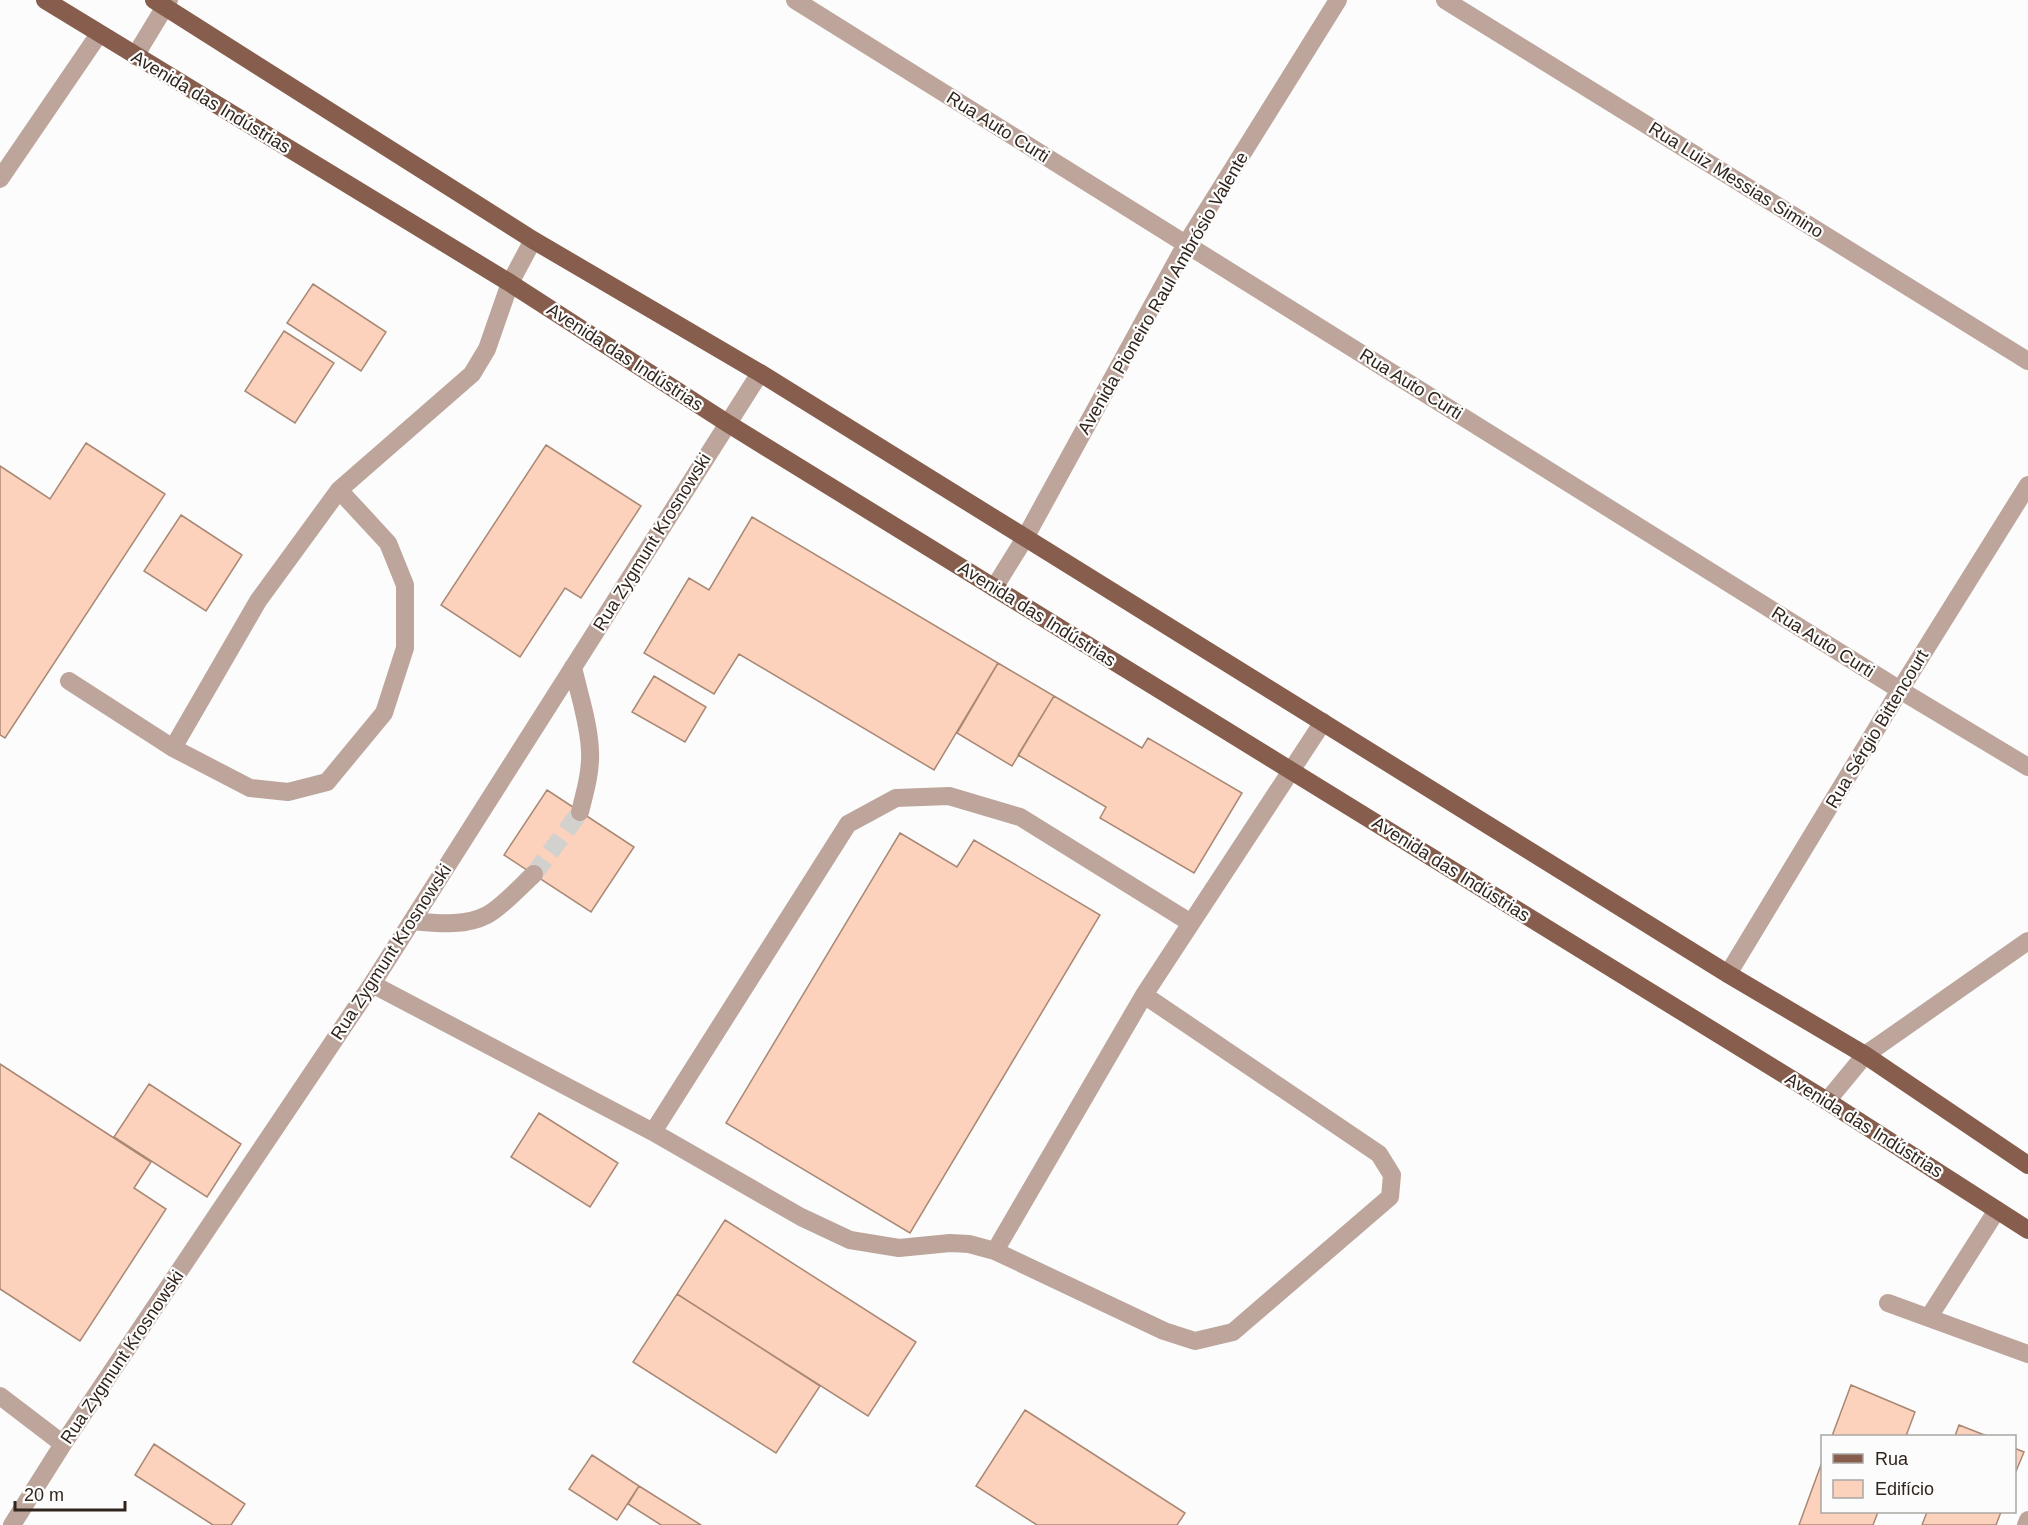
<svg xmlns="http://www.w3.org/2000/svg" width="2028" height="1525" font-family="Arial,sans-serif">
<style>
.building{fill:#fcd2bc;stroke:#a98875;stroke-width:1.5}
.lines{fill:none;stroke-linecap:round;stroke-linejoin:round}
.minor-tunnel{stroke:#d3d1ce;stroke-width:18;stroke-dasharray:18 9;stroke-linecap:butt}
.minor{stroke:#bda59c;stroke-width:18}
.major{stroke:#875e4d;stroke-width:18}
.labels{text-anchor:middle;stroke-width:4.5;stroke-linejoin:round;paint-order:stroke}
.street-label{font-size:18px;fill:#31241c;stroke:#fbfcfb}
</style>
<rect width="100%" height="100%" fill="#fbfcfb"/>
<!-- building -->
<path class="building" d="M313 284 386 332 361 371 287 323Z
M284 331 334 363 295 423 245 391Z
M86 443 165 494 5 738 0 735V466L50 499Z
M546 445 641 506 581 598 565 588 520 657 441 605Z
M181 515 242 555 206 611 144 571Z
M752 517 998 663 934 770 739 654 714 694 644 653 689 578 709 590Z
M998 663 1054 696 1012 766 957 733Z
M654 676 706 707 685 742 632 712Z
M1054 696 1142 748 1148 738 1242 793 1194 873 1100 818 1106 807 1018 755Z
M547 790 634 847 591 912 504 855Z
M900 833 957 867 974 840 1100 915 910 1233 726 1123Z
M0 1064 151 1162 134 1188 166 1209 80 1341 0 1289Z
M149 1084 241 1144 207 1197 114 1137Z
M539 1113 618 1163 590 1207 511 1157Z
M725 1220 916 1342 868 1416 677 1294Z
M677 1294 820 1386 776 1453 633 1362Z
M1851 1385 1915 1412 1906 1436H1832Z
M1025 1410 1185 1513 1177 1525H1037L976 1486Z
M1959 1425 1987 1436H1955Z
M154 1444 245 1504 231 1525H213L135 1475Z
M2014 1448 2024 1452 2014 1476Z
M592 1455 639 1486 617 1520 569 1489Z
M1822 1462V1512H1878L1873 1525H1799Z
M639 1486 701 1525H661L628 1504Z
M1927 1512H2001L1996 1525H1922Z"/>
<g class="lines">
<!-- minor-tunnel -->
<path class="minor-tunnel" d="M534 874 580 812"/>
<!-- minor -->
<path class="minor" d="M795 0 1900 690 2028 767
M1445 0 2028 361
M135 56 169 0
M0 179 99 34
M994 588 1025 538 1186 244 1338 0
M573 667C579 695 589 723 590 751 591 772 585 792 580 812
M69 681 173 748 250 788 288 792 327 782 384 713 405 648V585L388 543 339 490
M173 748 258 601 339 490 472 374 487 349 510 283 533 240
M412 921C437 923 464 927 487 915 501 908 522 885 534 874
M1728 974 1900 690 2028 485
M372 984 653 1132 801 1217 850 1240 899 1248 950 1243 969 1244 995 1251 1164 1331 1195 1341 1233 1332 1390 1197 1392 1175 1379 1154 1144 995
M1827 1101 1865 1055 2028 941
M653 1132 848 824 896 798 949 796 1020 817 1191 923
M995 1251 1144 995 1323 722
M1888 1303 2028 1354
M1929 1317 1997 1210
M0 1396 63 1444
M12 1525 63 1444 372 984 760 373
M2026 1525 2028 1520"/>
<!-- major -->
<path class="major" d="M45 0 510 283 727 423 1827 1101 2028 1230
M154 0 533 240 760 373 1728 974 1865 1055 2028 1165"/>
</g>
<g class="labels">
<!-- street labels -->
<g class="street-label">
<text transform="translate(211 102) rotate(31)" y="6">Avenida das Indústrias</text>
<text transform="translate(998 127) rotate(32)" y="6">Rua Auto Curti</text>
<text transform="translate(1736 180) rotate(32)" y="6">Rua Luiz Messias Simino</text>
<text transform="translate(1163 293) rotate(-60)" y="6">Avenida Pioneiro Raul Ambrósio Valente</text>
<text transform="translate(625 357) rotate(33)" y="6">Avenida das Indústrias</text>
<text transform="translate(1411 384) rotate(32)" y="6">Rua Auto Curti</text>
<text transform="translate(652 542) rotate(-58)" y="6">Rua Zygmunt Krosnowski</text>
<text transform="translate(1037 614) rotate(32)" y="6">Avenida das Indústrias</text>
<text transform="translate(1823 642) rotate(32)" y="6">Rua Auto Curti</text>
<text transform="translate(1877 729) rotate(-59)" y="6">Rua Sérgio Bittencourt</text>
<text transform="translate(1451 869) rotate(32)" y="6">Avenida das Indústrias</text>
<text transform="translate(391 952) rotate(-57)" y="6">Rua Zygmunt Krosnowski</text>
<text transform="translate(1864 1125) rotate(32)" y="6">Avenida das Indústrias</text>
<text transform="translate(122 1357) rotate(-56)" y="6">Rua Zygmunt Krosnowski</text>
</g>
</g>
<!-- legend -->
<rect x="1821" y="1435" width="195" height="78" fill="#fbfcfb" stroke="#aaa6a2" stroke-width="1.5"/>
<rect x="1833" y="1454" width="30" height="9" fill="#875e4d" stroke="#aaa6a2" stroke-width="1.5"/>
<text x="1875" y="1465" font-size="18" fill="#31241c">Rua</text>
<rect x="1833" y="1480" width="30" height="18" fill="#fcd2bc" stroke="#aaa6a2" stroke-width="1.5"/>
<text x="1875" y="1495" font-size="18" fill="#31241c">Edifício</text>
<!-- scale -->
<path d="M15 1501v9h110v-9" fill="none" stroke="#31241c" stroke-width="3"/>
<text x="24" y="1501" font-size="18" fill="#31241c" stroke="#fbfcfb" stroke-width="4.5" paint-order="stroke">20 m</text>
</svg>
